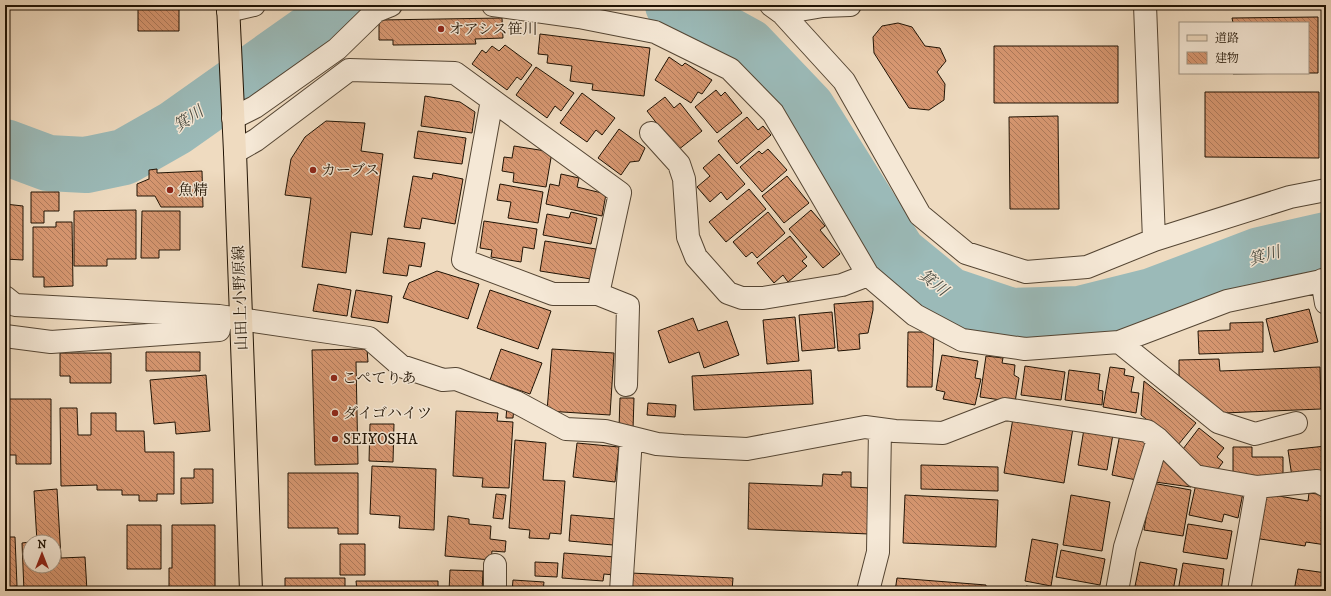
<svg xmlns="http://www.w3.org/2000/svg" width="1331" height="596" font-family="'IM FELL DW Pica','Noto Serif JP',serif">
<style>
.lines{fill:none;stroke-linecap:round;stroke-linejoin:round}
.river{stroke:#9bbab8;stroke-width:56}
.building{fill:url(#building-back-hatch);stroke:#201304}
.minor-casing{stroke:#544533;stroke-width:24}
.major-casing{stroke:#201304;stroke-width:24}
.minor{stroke:#f5e8d6;stroke-width:22}
.major{stroke:#efdbc0;stroke-width:22}
.poi-dot{fill:#8f2418;stroke:#f5e8d6;stroke-width:1.5}
.labels{text-anchor:middle;stroke-width:3;stroke-linejoin:round;paint-order:stroke}
.poi-label{font-size:15px;fill:#201304;stroke:#f5e8d6;text-anchor:start}
.street-label{font-size:15px;fill:#201304;stroke:#f5e8d6}
.water-label{font-size:16px;font-style:italic;fill:#4b4d43;stroke:#f5e8d6}
</style>
<defs>
<pattern id="building-back-hatch" width="6" height="6" patternUnits="userSpaceOnUse"><rect width="6" height="6" fill="#d79771"/><path d="M-1 5l2 2M0 0l6 6M5-1l2 2" fill="none" stroke="#ae7a5b"/></pattern>
</defs>
<rect width="100%" height="100%" fill="#efdbc0"/>
<filter id="stains"><feTurbulence type="fractalNoise" baseFrequency=".005" numOctaves="4"/><feColorMatrix values="0 0 0 0 .2 0 0 0 0 .09 0 0 0 0 .02 0 0 0 .5 -.17"/></filter>
<radialGradient id="worn" r=".72"><stop offset=".6" stop-color="#630" stop-opacity="0"/><stop offset="1" stop-color="#630" stop-opacity=".3"/></radialGradient>
<g class="lines">
<!-- river -->
<path class="river" d="M673 5 748 46 807 108 898 253 949 295 1011 316 1080 314 1152 296 1260 255 1326 240
M5 147 48 163 86 165 124 157 175 128 349 5"/>
</g>
<!-- building -->
<path class="building" d="M138 5H179V31H138Z
M1318 17V73H1308V23H1233L1232 18Z
M502 18 503 38 475 39 476 44 393 45V40H379V20Z
M898 23 912 27 925 46 940 48 946 61 937 72 945 84 944 100 929 110 909 108 874 53 873 37 882 26Z
M540 34 650 48 644 96 592 90 593 84 570 81 572 66 547 63 548 55 538 54Z
M505 45 532 65 521 80 517 77 507 90 472 64 482 50 486 53 492 46 499 51Z
M994 46H1118V103H994Z
M669 57 682 66 685 63 712 80 702 94 698 92 691 103 655 80Z
M536 67 574 93 561 111 555 106 547 118 516 95Z
M1233 73H1304L1233 74Z
M716 90 721 96 725 92 742 113 717 133 695 107Z
M1205 92H1319V158L1205 157Z
M582 93 615 118 602 135 596 130 587 142 560 123Z
M425 96 460 102 475 112 472 133 421 126Z
M665 97 674 108 680 103 702 131 678 150 647 111Z
M1058 116 1059 209H1010L1009 117Z
M747 117 758 130 763 126 771 135 737 164 718 141Z
M326 121 365 123 361 151 383 154 372 235 351 232 346 273 302 267 311 198 285 195 291 159 305 137Z
M619 129 645 148 639 161 630 162 621 175 598 158Z
M418 131 466 138 462 164 414 158Z
M514 146 552 152 546 187 513 182 514 173 502 171 504 157 512 158Z
M768 149 787 170 762 192 740 167 759 151 762 154Z
M719 154 745 184 727 200 721 192 710 202 697 187 710 176 703 168Z
M157 169V173L202 171 203 207H161L155 196H137V184L149 179V170Z
M433 173 463 179 455 224 422 218 420 229 404 227 413 176 432 179Z
M561 174 579 178 577 187 606 194 602 216 546 204 550 184 559 186Z
M787 176 809 203 784 223 762 196Z
M500 184 543 192 538 223 508 218 511 202 497 200Z
M749 189 766 209 726 242 709 222Z
M31 192H59V211H44V223H31Z
M5 204 23 206V260L5 259Z
M136 210V259H107V266H74V211Z
M811 210 825 226 820 230 840 254 823 268 789 229Z
M142 211H180V250H159V258H141Z
M571 212 597 218 591 244 543 235 547 214 569 218Z
M768 212 785 233 757 258 752 252 746 257 733 242Z
M484 221 537 229 534 249 523 247 521 262 491 257 492 250 480 248Z
M56 222H72L73 286 44 287V277H33V227H56Z
M790 236 807 257 802 261 807 266 788 282 783 275 774 283 757 263Z
M388 238 425 243 421 267 409 265 407 276 383 273Z
M545 241 596 249 591 279 540 271Z
M437 271 479 284 468 319 403 298 409 283Z
M318 284 351 290 347 316 313 311Z
M356 290 392 296 388 323 351 317Z
M490 290 551 311 538 349 477 328Z
M873 301V310L868 333 859 334 860 349 838 351 834 304Z
M1309 309 1318 342 1274 352 1266 319Z
M832 312 835 348 802 351 799 315Z
M795 317 799 361 767 364 763 320Z
M693 318 698 331 727 321 739 355 704 368 699 352 669 363 658 331Z
M1263 322V352L1199 354 1198 331 1230 330V323Z
M908 332H934L932 387H907Z
M367 349 368 362H356L358 464 315 465 312 350Z
M501 349 542 363 530 394 490 380Z
M552 349 614 353 610 415 547 411Z
M146 352H200V371H146Z
M60 353H111V383H70V376H60Z
M942 355 978 361 975 378 981 379 975 405 943 399 945 392 936 390Z
M986 356 1003 358 1002 363 1015 365 1014 375 1019 378 1015 402 980 397Z
M1219 359 1220 371 1320 367 1321 409 1223 413 1179 377V360Z
M1025 366 1065 372 1061 400 1021 395Z
M1110 367 1125 369 1124 375 1134 377 1131 392 1139 393 1136 413 1103 407Z
M811 370 813 404 694 410 692 376Z
M1069 370 1100 374 1098 390 1103 391 1102 405 1065 400Z
M206 375 210 431 176 434 175 422 154 424 150 380Z
M1144 381 1196 423 1178 445 1141 415Z
M620 398H634L633 429 619 428Z
M5 399H51V464H16V455H5Z
M648 403 676 405 675 417 647 415Z
M507 406 514 407 513 418H506Z
M60 408H77L78 435H91V413H116V431H144L145 452H174V494H157V501H139V495H122V490H97V485L61 486Z
M456 411 498 413 497 421 513 422 509 488 482 487 483 478 453 476Z
M1013 418 1073 428 1064 483 1004 473Z
M370 424H394L393 462 369 461Z
M1199 428 1224 448 1217 457 1223 462 1212 477 1180 453Z
M1084 429 1113 434 1107 470 1078 465Z
M1120 434 1149 440 1141 481 1112 475Z
M515 440 546 443 543 480 565 481 561 534 550 533 549 539 529 538 530 530 509 528Z
M577 443 619 447 615 482 573 477Z
M1326 446V472L1292 477 1288 450Z
M1233 447H1252V457H1283V477H1233Z
M1159 456 1192 479 1191 487 1155 482Z
M921 465 998 467V491L921 489Z
M372 466 436 469 434 530 399 528 400 516 370 514Z
M194 469H213V503L181 504V478H194Z
M842 472H851V487L871 488 869 534 748 529 749 483 822 486 823 474 842 475Z
M288 473H358V534H338V528H288Z
M1152 483 1191 490 1183 536 1144 530Z
M1196 484 1243 493 1238 518 1224 514 1222 522 1189 515Z
M57 489 61 558 85 557 87 591H24L22 543 30 542V566H54V542H32H37L34 491Z
M1261 493 1308 501 1309 493 1326 495V545L1306 542 1305 546 1254 538Z
M496 494 506 495 503 519 493 518Z
M905 495 998 500 996 547 903 543Z
M1071 495 1110 502 1102 551 1063 545Z
M571 515 616 519 613 545 569 541Z
M448 516 469 519V524L491 526 490 539 506 541 505 552 492 551 491 560 445 556Z
M1188 524 1232 531 1227 559 1183 552Z
M127 525H161V569H127Z
M172 525H215V591H169V568H172Z
M5 537H15L17 586 5 587Z
M1032 539 1058 544 1051 586 1025 581Z
M340 544H365V575H340Z
M1061 550 1105 559 1100 585 1056 577Z
M564 553 615 557 614 575 604 574 603 581 562 578Z
M535 562 558 563 557 577 535 576Z
M1140 562 1177 569 1173 591H1134Z
M1183 563 1224 569 1221 591H1178Z
M1298 569 1326 573V591H1294Z
M450 570 483 571 482 591H449Z
M631 573 733 578 732 591H630Z
M285 578H345V591H285Z
M897 578 986 585V591H895Z
M513 580 544 582 543 591H512Z
M356 581H438V591H357Z
M1026 586 1049 590V591H1026Z"/>
<g class="lines">
<defs>
<path id="minor" d="M493 5 579 17 655 32 730 69 773 113 868 275 915 315 962 340 1025 349 1119 342 1227 301 1326 280
M771 5 782 13 844 81 920 215 966 253 1026 272 1087 267 1154 240 1290 197 1326 190
M1145 5 1154 240
M228 11 254 5
M782 13 823 6 850 5
M492 100 463 260 553 294H598L628 306 626 385
M233 118 255 107 337 49 376 11 391 5
M651 133 679 164 684 179 688 237 696 257 728 293 742 298H763L842 285 868 275
M235 152 256 140 349 70 455 73 620 193 598 294
M1322 280 1326 303
M5 297 15 305 219 316 369 338 401 366 443 380 456 379 516 402 566 429 605 431 657 444 683 446 747 449 865 427 895 431 943 433 1005 409 1147 431 1158 439 1195 476 1257 487 1317 481 1326 486
M5 336 51 342 219 330
M1119 342 1218 422 1255 434 1296 423
M495 591V565
M621 591 631 438
M868 591 878 552 880 429
M1117 591 1125 547 1158 439
M1239 591 1257 487"/>
<path id="major" d="M228 5 235 152 251 591"/>
</defs>
<!-- minor casing -->
<use href="#minor" class="minor-casing"/>
<!-- major casing -->
<use href="#major" class="major-casing"/>
<!-- minor -->
<use href="#minor" class="minor"/>
<!-- major -->
<use href="#major" class="major"/>
</g>
<!-- markers -->
<g class="poi-dot">
<circle cx="441" cy="29" r="4"/>
<circle cx="313" cy="170" r="4"/>
<circle cx="170" cy="190" r="4"/>
<circle cx="334" cy="378" r="4"/>
<circle cx="335" cy="413" r="4"/>
<circle cx="335" cy="439" r="4"/>
</g>
<g class="labels">
<!-- poi labels -->
<g class="poi-label">
<text x="449" y="34">オアシス笹川</text>
<text x="321" y="175">カーブス</text>
<text x="178" y="195">魚精</text>
<text x="342" y="383">こぺてりあ</text>
<text x="343" y="418">ダイゴハイツ</text>
<text x="343" y="444">SEIYOSHA</text>
</g>
<!-- street labels -->
<g class="street-label">
<text transform="translate(240 298) rotate(-92)" y="5">山田上小野原線</text>
</g>
<!-- water labels -->
<g class="water-label">
<text transform="translate(188 118) rotate(-34)" y="6">箕川</text>
<text transform="translate(1264 255) rotate(-16)" y="6">箕川</text>
<text transform="translate(934 282) rotate(38)" y="6">箕川</text>
</g>
</g>
<!-- margin -->
<rect width="1331" height="596" fill="none" stroke="#efdbc0" stroke-width="20"/>
<rect x="6" y="6" width="1319" height="584" fill="none" stroke="#201304" stroke-width="2"/>
<rect x="10" y="10" width="1311" height="576" fill="none" stroke="#201304"/>
<!-- legend -->
<rect x="1179" y="22" width="130" height="52" fill="#f5e8d6" stroke="#a09382"/>
<rect x="1187" y="35" width="20" height="6" fill="#efdbc0" stroke="#a09382"/>
<text x="1215" y="42" font-size="12" fill="#201304">道路</text>
<rect x="1187" y="52" width="20" height="12" fill="url(#building-back-hatch)" stroke="#a09382"/>
<text x="1215" y="62" font-size="12" fill="#201304">建物</text>
<!-- north arrow -->
<g transform="translate(42 554)"><circle r="19" fill="#f5e8d6" stroke="#a09382"/>
<path d="M0-3L7 15L0 10L-7 15Z" fill="#8f2418"/>
<text y="-6" font-size="11" font-weight="bold" text-anchor="middle" fill="#201304">N</text>
</g>
<rect width="100%" height="100%" filter="url(#stains)"/>
<rect width="100%" height="100%" fill="url(#worn)"/>
</svg>
